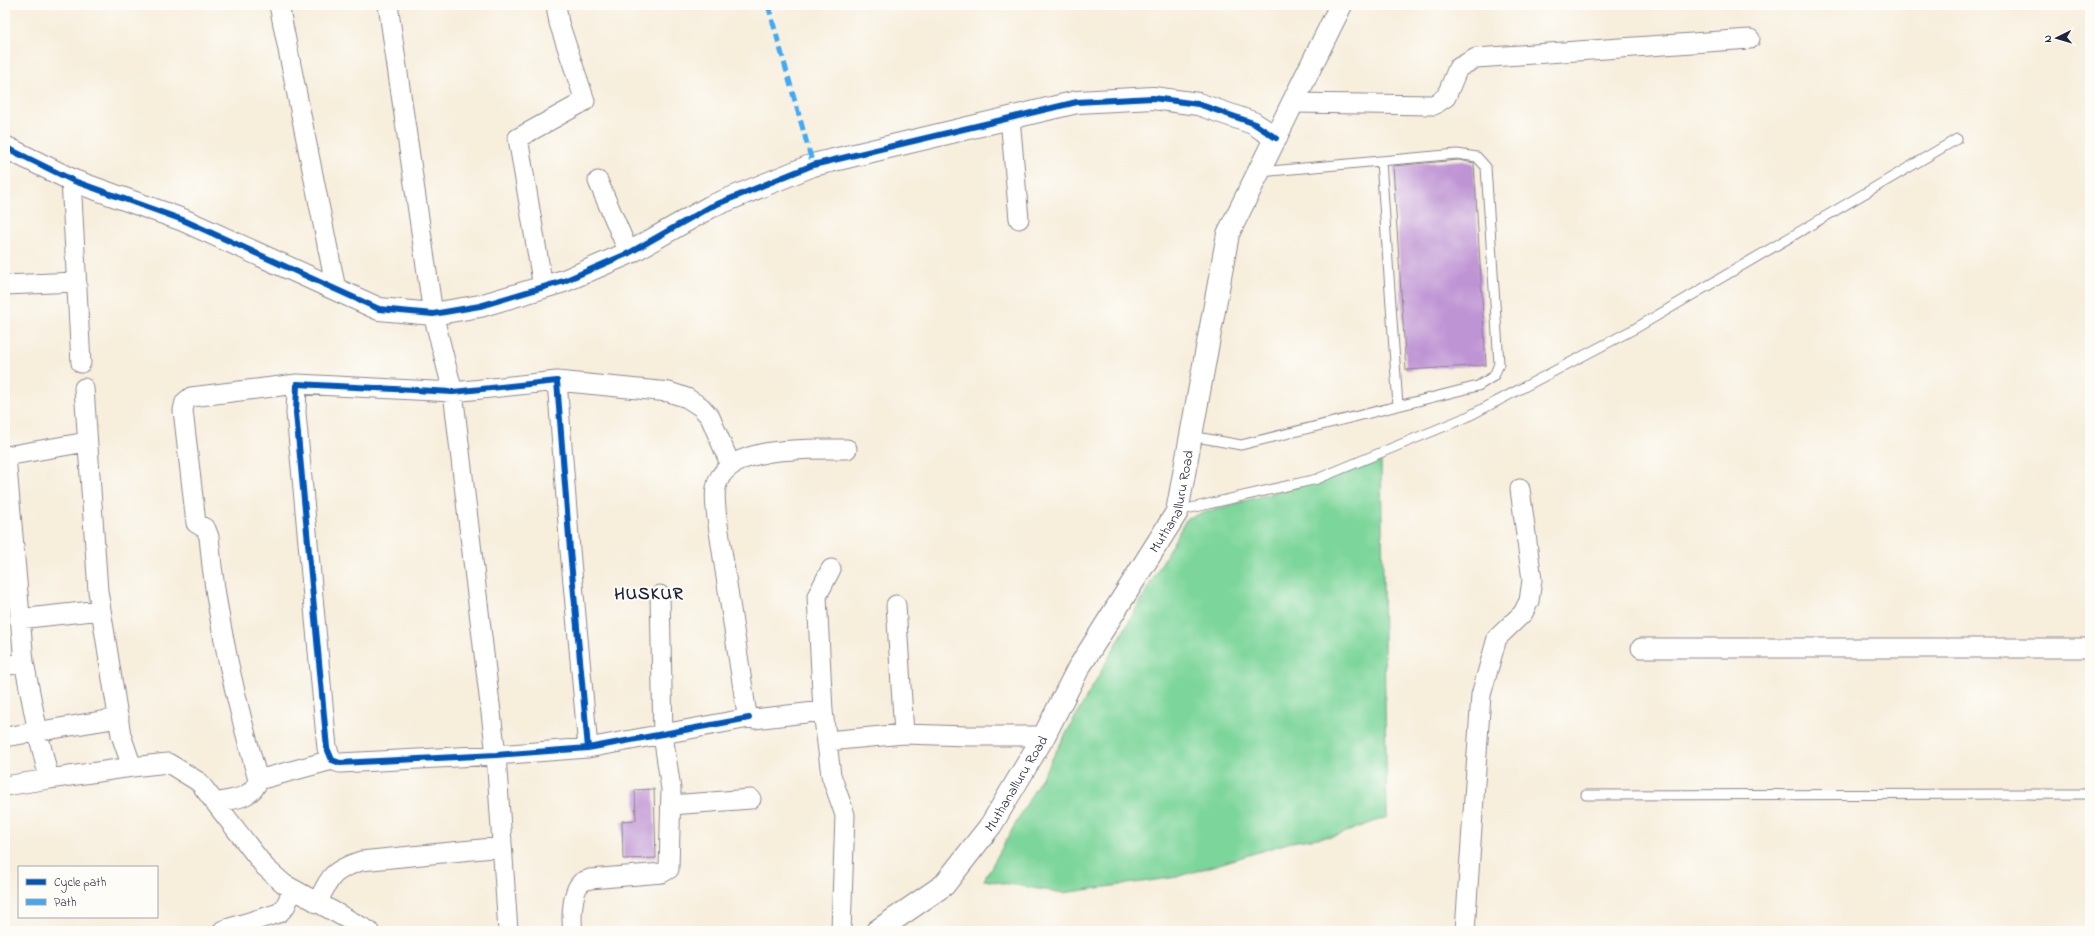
<svg xmlns="http://www.w3.org/2000/svg" width="2095" height="936" font-family="'Indie Flower',sans-serif">
<style>
.green{fill:#7cd59a;stroke:#4f7c6a}
.building{fill:#bf94d4}
.lines{fill:none;stroke-linecap:round;stroke-linejoin:round}
.service-casing{stroke:#8c888c;stroke-width:11}
.minor-casing{stroke:#8c888c;stroke-width:21}
.tertiary-casing{stroke:#8c888c;stroke-width:24}
.service{stroke:#fff;stroke-width:9}
.minor{stroke:#fff;stroke-width:19}
.tertiary{stroke:#fff;stroke-width:22}
.quiet{stroke:#3fa9f5;stroke-width:5;stroke-dasharray:10 5;stroke-linecap:butt}
.cycleway-casing{stroke:#fdfcf7;stroke-width:8}
.cycleway{stroke:#0057b8;stroke-width:6}
.labels{text-anchor:middle;stroke-width:4;stroke-linejoin:round;paint-order:stroke}
.street-label{font-size:14px;fill:#22223b;stroke:#fdfcf7}
.district-label{font-size:18px;font-weight:bold;letter-spacing:1px;fill:#22223b;stroke:#fdfcf7}
</style>
<rect width="100%" height="100%" fill="#fdfcf7"/>
<filter id="ink" filterUnits="userSpaceOnUse"><feTurbulence type="fractalNoise" baseFrequency=".025" numOctaves="2"/><feDisplacementMap in="SourceGraphic" scale="8" xChannelSelector="R" yChannelSelector="G"/><feConvolveMatrix kernelMatrix="1 2 1 2 8 2 1 2 1" color-interpolation-filters="sRGB"/></filter>
<filter id="wash" filterUnits="userSpaceOnUse"><feTurbulence type="fractalNoise" baseFrequency=".012" numOctaves="4" result="noise"/><feDisplacementMap in="SourceGraphic" scale="16" xChannelSelector="R" yChannelSelector="G"/><feGaussianBlur stdDeviation="0.9" result="paint"/><feColorMatrix in="noise" values="0 0 0 0 0 0 0 0 0 0 0 0 0 0 0 0 0 1.4 0 .05"/><feComposite in="paint" operator="in"/></filter>
<g filter="url(#wash)">
<rect width="100%" height="100%" fill="#f7eedc"/>
<!-- green -->
<path class="green" d="M1381 461 1387 817 1338 835 1291 842 1177 877 1063 893 984 880 1187 518Z"/>
<g id="blocks">
<!-- building -->
<path class="building" d="M1459 160 1474 163 1486 365 1406 370 1393 166Z
M654 789 656 858 623 859 622 821 636 820 635 790Z"/>
</g>
</g>
<g filter="url(#ink)">
<use href="#blocks" fill-opacity="0" stroke="#8c888c" stroke-width="1"/>
<g class="lines">
<defs>
<path id="service" d="M1381 161 1398 406
M1191 436 1241 445 1478 386 1494 376 1499 364 1486 167 1477 157 1457 154 1260 172
M1178 511 1317 479 1467 417 1636 328 1957 139
M1586 795 2090 794"/>
<path id="minor" d="M279 5 336 289
M388 5 433 314 453 392 496 755 508 931
M1293 103 1434 105 1446 97 1458 68 1476 58 1750 39
M1010 118 1019 219
M71 179 81 363
M598 181 629 253
M5 285 76 282
M543 287 518 138 585 101 559 23 556 5
M557 381 669 392 687 398 701 407 710 417 731 466
M84 388 98 591 121 735 132 767 168 763 199 782 265 867 284 884 369 931
M87 442 6 456 24 662 38 733 49 779 132 767
M831 569 817 596 823 711 831 775 845 815 841 931
M896 605 904 734
M19 619 101 610
M1641 648H2090
M5 666 24 662
M823 711 754 719 749 718 747 715 717 518C716 509 714 497 716 488 724 443 813 450 847 449
M5 737 119 718
M827 741 904 734 968 736H1044
M588 748 570 550 557 381 453 392 297 384 296 413 327 748 332 760 340 763 496 755 588 748 749 718
M258 780 332 760
M5 786 49 779
M215 803C232 799 253 799 258 780 236 700 216 620 209 537L206 529 196 523 183 410 185 402 191 397 297 384
M671 805 751 799
M317 903C331 876 331 871 361 861L502 847
M223 930 279 913 285 907 293 889
M573 931C571 919 572 891 581 883 583 881 588 880 590 879L662 873 669 869 671 789 663 735 660 595
M1465 931 1481 695 1497 638 1523 613 1529 601 1532 580 1520 489"/>
<g id="tertiary">
<path d="M5 147 74 181 183 220 379 309 433 314 480 306 564 281 629 253 710 207 813 165 1077 102 1153 98 1198 104 1253 123 1276 138"/>
<path id="s1" d="M877 931 944 885 991 825 1044 736 1078 669 1177 512 1228 234 1341 5"/>
</g>
</defs>
<!-- service casing -->
<use href="#service" class="service-casing"/>
<!-- minor casing -->
<use href="#minor" class="minor-casing"/>
<!-- tertiary casing -->
<use href="#tertiary" class="tertiary-casing"/>
<!-- service -->
<use href="#service" class="service"/>
<!-- minor -->
<use href="#minor" class="minor"/>
<!-- tertiary -->
<use href="#tertiary" class="tertiary"/>
<!-- quiet -->
<path class="quiet" d="M768 5 813 165"/>
<defs>
<path id="cycleway" d="M5 147 74 181 183 220 379 309 433 314 480 306 564 281 629 253 710 207 813 165 1077 102 1153 98 1198 104 1253 123 1276 138
M588 748 570 550 557 381 453 392 297 384 296 413 327 748 332 760 340 763 496 755 588 748 749 718"/>
</defs>
<!-- cycleway casing -->
<use href="#cycleway" class="cycleway-casing"/>
<!-- cycleway -->
<use href="#cycleway" class="cycleway"/>
</g>
</g>
<g class="labels">
<!-- street labels -->
<g class="street-label">
<text dy="5" stroke="none"><textPath href="#s1" startOffset="530">Muthanalluru Road</textPath></text>
<text dy="5" stroke="none"><textPath href="#s1" startOffset="206">Muthanalluru Road</textPath></text>
</g>
<!-- district labels -->
<g class="district-label">
<text x="649" y="599">HUSKUR</text>
</g>
</g>
<!-- margin -->
<rect width="2095" height="936" fill="none" stroke="#fdfcf7" stroke-width="20"/>
<!-- legend -->
<rect x="18" y="866" width="140" height="52" fill="#fdfcf7" stroke="#a5a5ac"/>
<rect x="26" y="879" width="20" height="6" fill="#0057b8" stroke="#a5a5ac"/>
<text x="54" y="886" font-size="12" fill="#22223b">Cycle path</text>
<rect x="26" y="899" width="20" height="6" fill="#3fa9f5" stroke="#a5a5ac"/>
<text x="54" y="906" font-size="12" fill="#22223b">Path</text>
<!-- north arrow -->
<g transform="translate(2057 38) rotate(265)" stroke="#fdfcf7" stroke-width="3" paint-order="stroke">
<path d="M0-3L7 15L0 10L-7 15Z" fill="#22223b"/>
<text y="-6" font-size="11" font-weight="bold" text-anchor="middle" fill="#22223b">N</text>
</g>
</svg>
